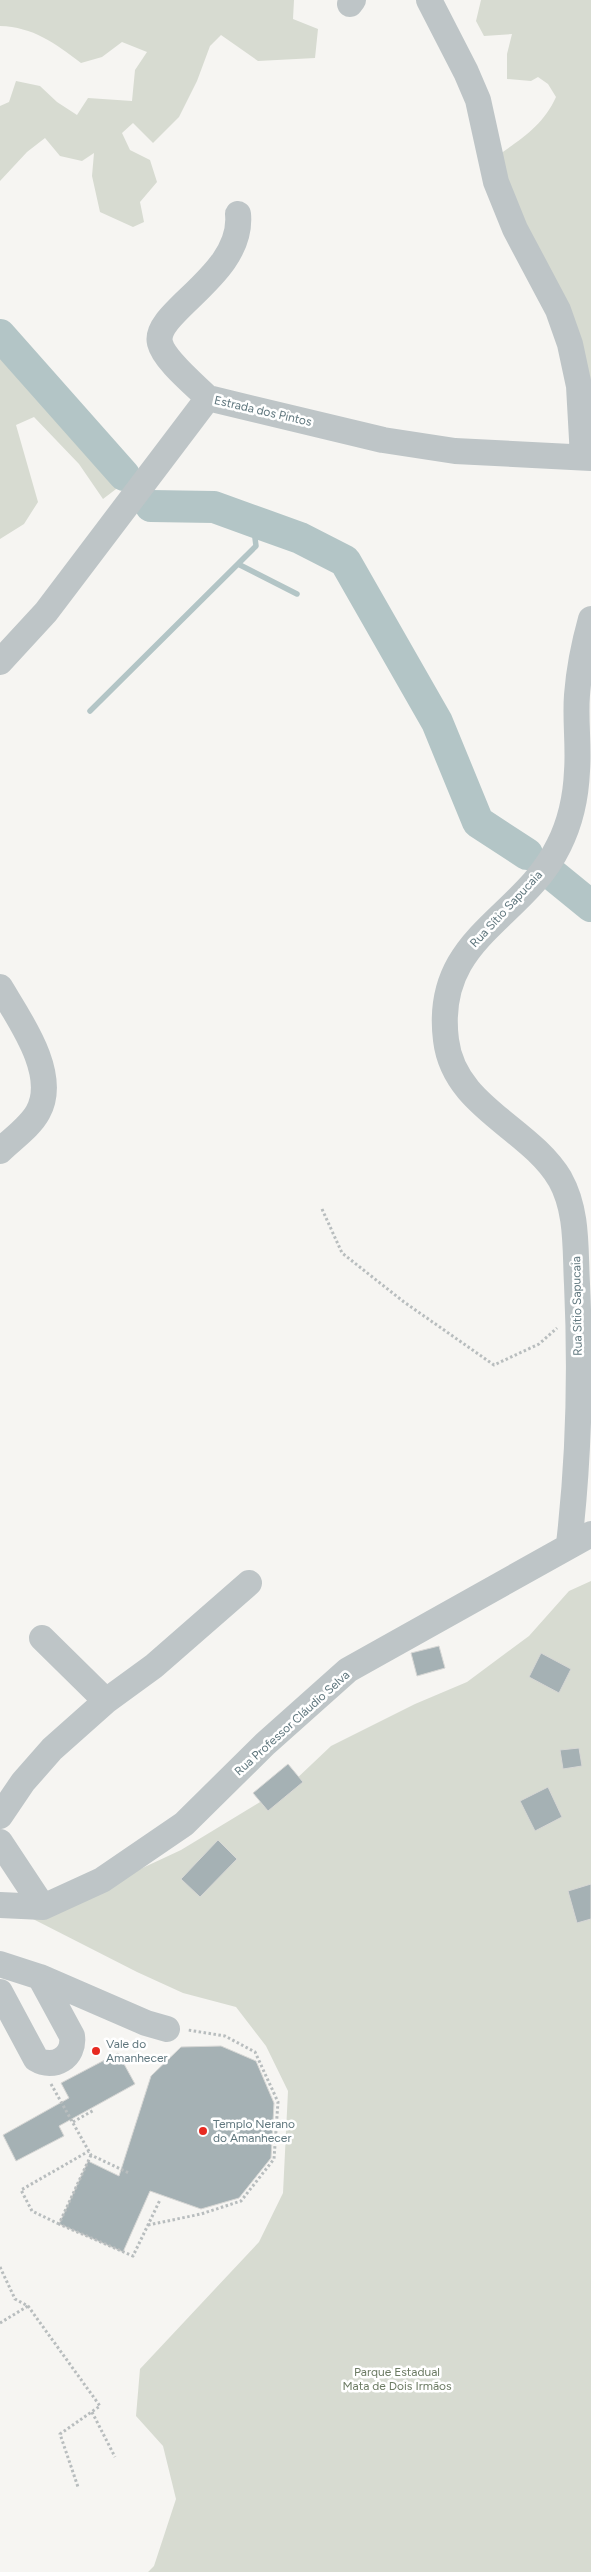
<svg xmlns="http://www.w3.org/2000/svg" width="591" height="2572" font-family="Figtree,sans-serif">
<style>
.green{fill:#d7dbd1}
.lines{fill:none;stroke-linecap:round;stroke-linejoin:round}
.stream{stroke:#b3c5c6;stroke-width:5.5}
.river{stroke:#b3c5c6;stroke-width:32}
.building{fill:#a5b1b4;stroke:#d7d7d5}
.path{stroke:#b8bdbe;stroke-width:3;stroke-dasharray:2.5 2.5;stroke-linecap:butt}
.minor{stroke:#bec5c7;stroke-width:26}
.poi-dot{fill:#e72a21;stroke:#fff;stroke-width:2}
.labels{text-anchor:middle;stroke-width:5;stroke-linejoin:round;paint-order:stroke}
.street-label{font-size:12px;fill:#60777e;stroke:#fff}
.poi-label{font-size:12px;fill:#60777e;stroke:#fff;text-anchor:start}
.park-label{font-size:12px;fill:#6c7b63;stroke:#fff}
</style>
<rect width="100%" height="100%" fill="#f6f5f2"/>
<!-- green -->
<path class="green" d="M0 0H294L293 19 318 29 315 58 258 61 221 35 210 46 197 81 179 117 153 143 133 123 122 133 130 150 150 160 157 182 140 202 144 222 133 227 100 212 92 176 94 153 82 161 60 156 45 138 27 152 0 181V106L9 102 16 81 40 86 57 102 77 115 88 98 132 101 135 70 147 52 122 42 102 57 81 63C55 43 33 27 0 26Z
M481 0H591V418L494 158C520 140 543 126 556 97L548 84 538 77 531 81 507 79V54L512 34 484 36 476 21Z
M0 325 129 475 120 486 103 499 79 464 34 417 16 425 38 502 24 524 0 539Z
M591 1581V2572H148L154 2566 176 2499 163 2446 136 2416 140 2369 259 2242 283 2193 288 2091 266 2046 236 2007 183 1993 137 1972 33 1919 181 1850 293 1782 331 1746 415 1704 467 1682 529 1636 569 1591Z"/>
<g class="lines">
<!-- stream -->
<path class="stream" d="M238 564 297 594
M90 711 256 546 253 522"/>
<!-- river -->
<path class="river" d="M0 335 124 475
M151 506 214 507 300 538 345 561 437 722 478 822 527 854
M553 875 591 906"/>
</g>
<!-- building -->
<path class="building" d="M439 1646 445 1668 417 1676 411 1653Z
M541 1653 571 1669 559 1693 529 1677Z
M579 1748 582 1766 563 1769 560 1750Z
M288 1764 303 1782 268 1811 253 1793Z
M548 1787 562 1817 535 1831 520 1801Z
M218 1840 237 1859 200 1897 181 1879Z
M591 1884V1919L577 1923 568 1891Z
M221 2046 256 2061 274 2103 271 2158 239 2198 201 2209 150 2191 123 2252 59 2224 88 2161 119 2176 151 2076 181 2047Z
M118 2053 135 2084 59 2126 64 2136 16 2161 3 2135 69 2098 61 2083Z"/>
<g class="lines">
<!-- path -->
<path class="path" d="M322 1209 342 1253 404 1302 494 1365 539 1344 557 1328
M51 2084 91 2155 129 2173
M73 2122 94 2110
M91 2155 59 2224 133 2256 160 2200
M59 2224 32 2211 21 2190 89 2151
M148 2225 201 2214 241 2201 274 2159 278 2102 255 2052 225 2036 188 2030
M0 2267 15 2299 28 2306 100 2406 60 2434 78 2487
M0 2323 28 2306
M92 2412 115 2457"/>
<!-- minor -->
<path class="minor" d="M429 0 466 72 478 100 496 182 515 229 558 310 570 344 579 386 583 457
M350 4 353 0
M208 398C195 385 164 360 160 343 152 312 244 275 238 214
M0 662 46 612 208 398 383 440 455 451 591 458
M0 987C19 1019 59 1074 38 1112 30 1127 12 1139 0 1151
M569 1544C579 1458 581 1371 577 1284 575 1249 578 1211 560 1179 529 1127 454 1107 446 1040 433 937 523 920 559 845 570 823 576 795 577 771 579 746 575 720 577 695 579 669 584 644 591 619
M42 1638 106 1701
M0 1816 23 1782 52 1749 106 1701 154 1666 249 1583
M0 1842 43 1907
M0 1905 43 1907 102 1880 184 1824 265 1744 348 1670 591 1534
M0 1964 40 1977 72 2036C75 2057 54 2070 36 2059L0 1992
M40 1977 146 2023 167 2029"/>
</g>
<!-- markers -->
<g class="poi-dot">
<circle cx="96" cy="2051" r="5"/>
<circle cx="203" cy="2131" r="5"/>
</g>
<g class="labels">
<!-- street labels -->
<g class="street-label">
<text transform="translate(263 411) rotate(13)" y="4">Estrada dos Pintos</text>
<text transform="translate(506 909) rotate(-47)" y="4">Rua Sítio Sapucaia</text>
<text transform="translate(577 1306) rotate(-91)" y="4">Rua Sítio Sapucaia</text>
<text transform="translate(292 1723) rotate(-42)" y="4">Rua Professor Cláudio Selva</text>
</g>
<!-- poi labels -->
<g class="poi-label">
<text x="106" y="2048">Vale do<tspan x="106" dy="14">Amanhecer</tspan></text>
<text x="213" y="2128">Templo Nerano<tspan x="213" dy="14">do Amanhecer</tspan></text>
</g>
<!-- park labels -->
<g class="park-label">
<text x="397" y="2376">Parque Estadual<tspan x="397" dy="14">Mata de Dois Irmãos</tspan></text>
</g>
</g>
</svg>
